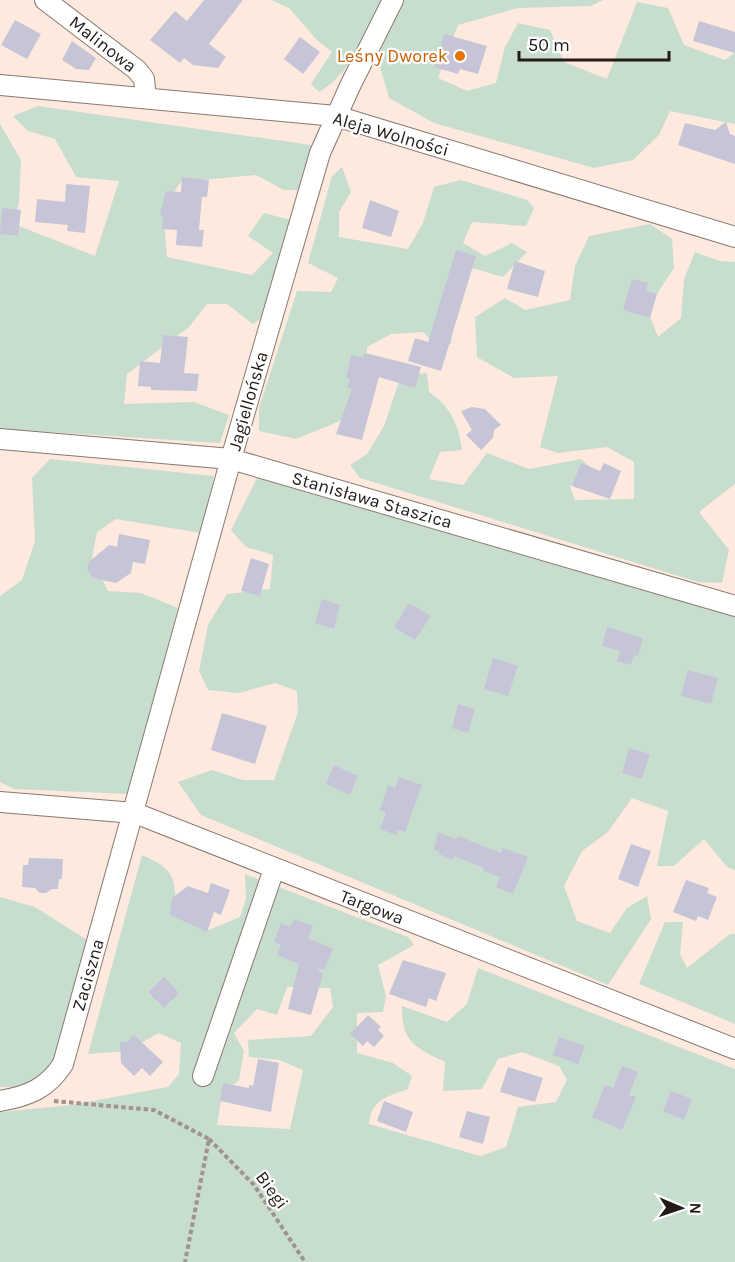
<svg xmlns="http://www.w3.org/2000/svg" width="735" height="1262" font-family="Karla,sans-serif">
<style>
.green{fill:#c7decf;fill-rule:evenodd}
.building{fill:#c6c5d7}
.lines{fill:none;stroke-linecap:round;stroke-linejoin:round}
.minor-casing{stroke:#89786e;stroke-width:22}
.path{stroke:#a1938b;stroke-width:4;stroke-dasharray:4.5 3;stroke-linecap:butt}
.minor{stroke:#fff;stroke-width:20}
.food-dot{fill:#e8710a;stroke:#fff;stroke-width:2}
.labels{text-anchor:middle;stroke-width:4.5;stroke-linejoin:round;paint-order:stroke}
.street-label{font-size:18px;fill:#221b17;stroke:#fff}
.food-label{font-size:18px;fill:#c56008;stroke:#fff;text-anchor:end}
</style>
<rect width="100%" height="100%" fill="#fde9de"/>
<!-- green -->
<path class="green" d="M271 0H382C365 32 352 74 319 92L311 84 332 52 317 40 289 8Z
M404 0H603L591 6 518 8 458 25 438 78 467 91 496 83 505 47 518 23 550 30 564 62 607 79 637 2 668 8 684 45 725 60 735 52V124L670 111 659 135 633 160 594 168 434 123 389 98 378 60 384 39Z
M38 106 311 145 301 190H284L256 175 181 182 163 208 167 257 252 275 273 253 248 236 264 213 291 220 264 316 253 324 227 304H207L189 327 127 374 124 404 194 402 229 415 220 443 0 429V124L21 160 19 202 14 224 95 256 119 181 76 177 55 139 28 131 13 116Z
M342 167 351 192 339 212V237L408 249 423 223 434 187 461 180 527 200 534 208 526 226 472 222 463 243 485 256 512 243 527 252 503 277 476 269 460 268 451 344H435L423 332 391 334 367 347 363 403 352 407 340 421 296 439 259 431V408L297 291 331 292 338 278 308 263 332 176Z
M650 224 672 239 674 268 647 309 658 337 681 318 684 279 695 252 720 261 735 262V484L699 512 729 550 722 583 698 582 360 478 350 465 367 454 384 426 401 375 427 373 429 392C450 406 459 425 462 450L440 452 429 479 463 485 487 453 529 469 581 459 595 471 570 486 575 500 634 499V462L607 447 558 453 540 447 558 376 514 378 477 357 475 317 505 298 525 310 570 300 575 266 589 236Z
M50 459 214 476 201 533 116 519 97 532 92 558 108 591 141 593 178 608 128 794 14 789 0 782V596L22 580 35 541 32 478Z
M257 478 735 617V870L727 867 704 839 674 866H657L668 811 632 798 608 832 582 851 564 886 577 921 610 933 627 908 647 896 651 919 608 985 201 815 178 782 212 770 243 780H274L298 712 297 691 275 683 239 693 208 690 199 671 208 625 227 594 270 589 273 555 246 547 231 530Z
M142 855C172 868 177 877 175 908L206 931 240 917 246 899 245 874 408 937 414 945 378 965 386 996 383 1012 357 1013V1053L393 1063 412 1076 408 1089C387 1097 371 1099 369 1124L480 1156 506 1147 518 1107 556 1102 567 1080 559 1066 522 1052 498 1059 482 1089 443 1091 445 1062C416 1048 401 1042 402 1006L447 1022 467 1004 478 968 735 1069V1262H0V1112L71 1105 168 1087 179 1074 181 1043 159 1033 127 1051 88 1054ZM287 987 330 988 333 1007 311 1036 248 1040 249 1057 279 1060 303 1070 290 1129 217 1125 222 1094 239 1080 244 1051 234 1033 257 1009 277 1015Z
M0 897 35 907 87 940 64 1051 49 1079 21 1087H0Z
M665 922H683L680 954 687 968 730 934H735V1024L639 984Z"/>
<!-- building -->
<path class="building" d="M204 0H243L209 44 226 57 218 68 193 65 184 58 180 63 150 40 175 11 187 21Z
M15 20 41 34 27 59 1 45Z
M699 21 735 32V53L693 41Z
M444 34 487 46 478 74 460 69 458 74 434 67Z
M300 37 320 52 303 74 284 59Z
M72 41 96 58 89 70 76 69 62 60Z
M726 122 730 134 735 136V164L678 145 685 123 715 130Z
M182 177 209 180 207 197H202L199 230H204L202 247 176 245 177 230 162 229 163 218 160 214 166 191 181 192Z
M66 184 90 186 85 233 67 231 68 225 35 222 37 199 65 202Z
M370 200 399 211 391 237 362 228Z
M2 208 21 210 18 236 0 234Z
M456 250 476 256 441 371 408 361 415 338 428 342Z
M515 261 545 271 538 297 507 289Z
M632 279 648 283 646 291 657 294 650 318 623 310Z
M163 335 188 337 184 373 199 374 197 391 151 390V387L138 386 140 361 160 363Z
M365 353 421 367 415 388 379 377 362 440 336 434 352 389 347 388 350 379 346 378 351 355 363 358Z
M472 407 485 409 501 425 494 430 493 438 481 450 466 435 472 430 461 411Z
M581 463 600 471 604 463 621 471 610 499 572 486Z
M119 534 150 540 145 564 133 562 131 573 116 583 93 578 87 569 89 562 109 545 117 547Z
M251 558 269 564 260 596 241 591Z
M322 599 340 605 334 629 315 623Z
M409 603 431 616 415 640 394 627Z
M607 627 643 638 638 656 634 655 631 665 617 661 620 651 602 646Z
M493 658 518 666 508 696 484 689Z
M688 670 718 678 711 704 681 696Z
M458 704 475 709 468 733 452 728Z
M222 713 267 726 255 764 211 750Z
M629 748 650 754 642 779 622 773Z
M334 765 358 776 350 795 326 784Z
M399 777 422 785 405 832 398 830 396 835 380 829 386 812 380 810 388 785 395 788Z
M438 832 456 839 458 836 501 853 503 848 528 857 513 894 496 887 500 877 483 871 484 868 454 856 452 860 439 854V852L434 849Z
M631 844 651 851 638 887 618 879Z
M29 858 63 859 62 879H59L58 889H52L46 893H40L35 888 22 887 23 865H28Z
M686 880 709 888 707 893 717 897 708 920 698 916 696 921 673 912Z
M211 883 230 890 221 915 214 912 207 932 170 915 172 898 188 886 208 893Z
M294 919 313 926 308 938 333 949 324 970 316 968 323 974 311 1015 288 1009 299 964 277 955 281 945 274 942 281 923 290 927Z
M403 960 446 973 436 1001 429 998 426 1007 389 994Z
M164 977 179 993 164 1008 148 992Z
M368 1015 381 1027 378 1030 384 1036 374 1047 367 1041 363 1046 350 1034Z
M134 1035 163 1062 150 1076 142 1068 134 1076 121 1063 120 1042H127Z
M559 1037 585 1046 578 1064 553 1055Z
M258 1059 279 1063 271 1112 220 1101 223 1083 249 1088V1085L253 1086Z
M622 1066 638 1072 629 1095 636 1097 622 1130 592 1117 605 1085 613 1088Z
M508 1067 543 1078 535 1102 500 1092Z
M671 1091 692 1099 684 1120 663 1111Z
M384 1101 413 1112 406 1132 377 1121Z
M467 1111 490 1117 483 1144 459 1137Z"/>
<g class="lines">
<defs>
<path id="minor" d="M45 0 137 70 144 79 146 98
M0 85 336 116 735 237
M0 439 231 459 735 606
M0 802 135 813 735 1049
M203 1076 274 869
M0 1101C28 1096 47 1089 63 1064L231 459 320 153 350 86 393 0"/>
</defs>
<!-- minor casing -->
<use href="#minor" class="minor-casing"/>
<!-- path -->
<path class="path" d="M54 1101 154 1110 209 1139 185 1262
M209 1139 254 1185 305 1262"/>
<!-- minor -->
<use href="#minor" class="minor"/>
</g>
<!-- markers -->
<circle class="food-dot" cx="460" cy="56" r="6"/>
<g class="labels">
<!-- street labels -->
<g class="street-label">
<text transform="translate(103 44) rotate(38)" y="6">Malinowa</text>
<text transform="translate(391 134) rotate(16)" y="6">Aleja Wolności</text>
<text transform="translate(248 401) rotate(-74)" y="6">Jagiellońska</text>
<text transform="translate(372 500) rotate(16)" y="6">Stanisława Staszica</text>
<text transform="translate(372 907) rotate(21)" y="6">Targowa</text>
<text transform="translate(88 975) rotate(-74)" y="6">Zaciszna</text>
<text transform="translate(272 1190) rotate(54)" y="6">Biegi</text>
</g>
<!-- food labels -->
<g class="food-label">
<text x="448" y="62">Leśny Dworek</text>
</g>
</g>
<!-- north arrow -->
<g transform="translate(681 1208) rotate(92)" stroke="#ffffff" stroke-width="4.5" paint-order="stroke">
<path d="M0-4.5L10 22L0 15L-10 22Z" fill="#221b17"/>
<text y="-9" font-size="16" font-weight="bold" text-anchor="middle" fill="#221b17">N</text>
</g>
<!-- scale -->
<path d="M519 51v9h150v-9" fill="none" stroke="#221b17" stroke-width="3"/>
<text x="528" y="51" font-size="18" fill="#221b17" stroke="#ffffff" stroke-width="4.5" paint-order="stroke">50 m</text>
</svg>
